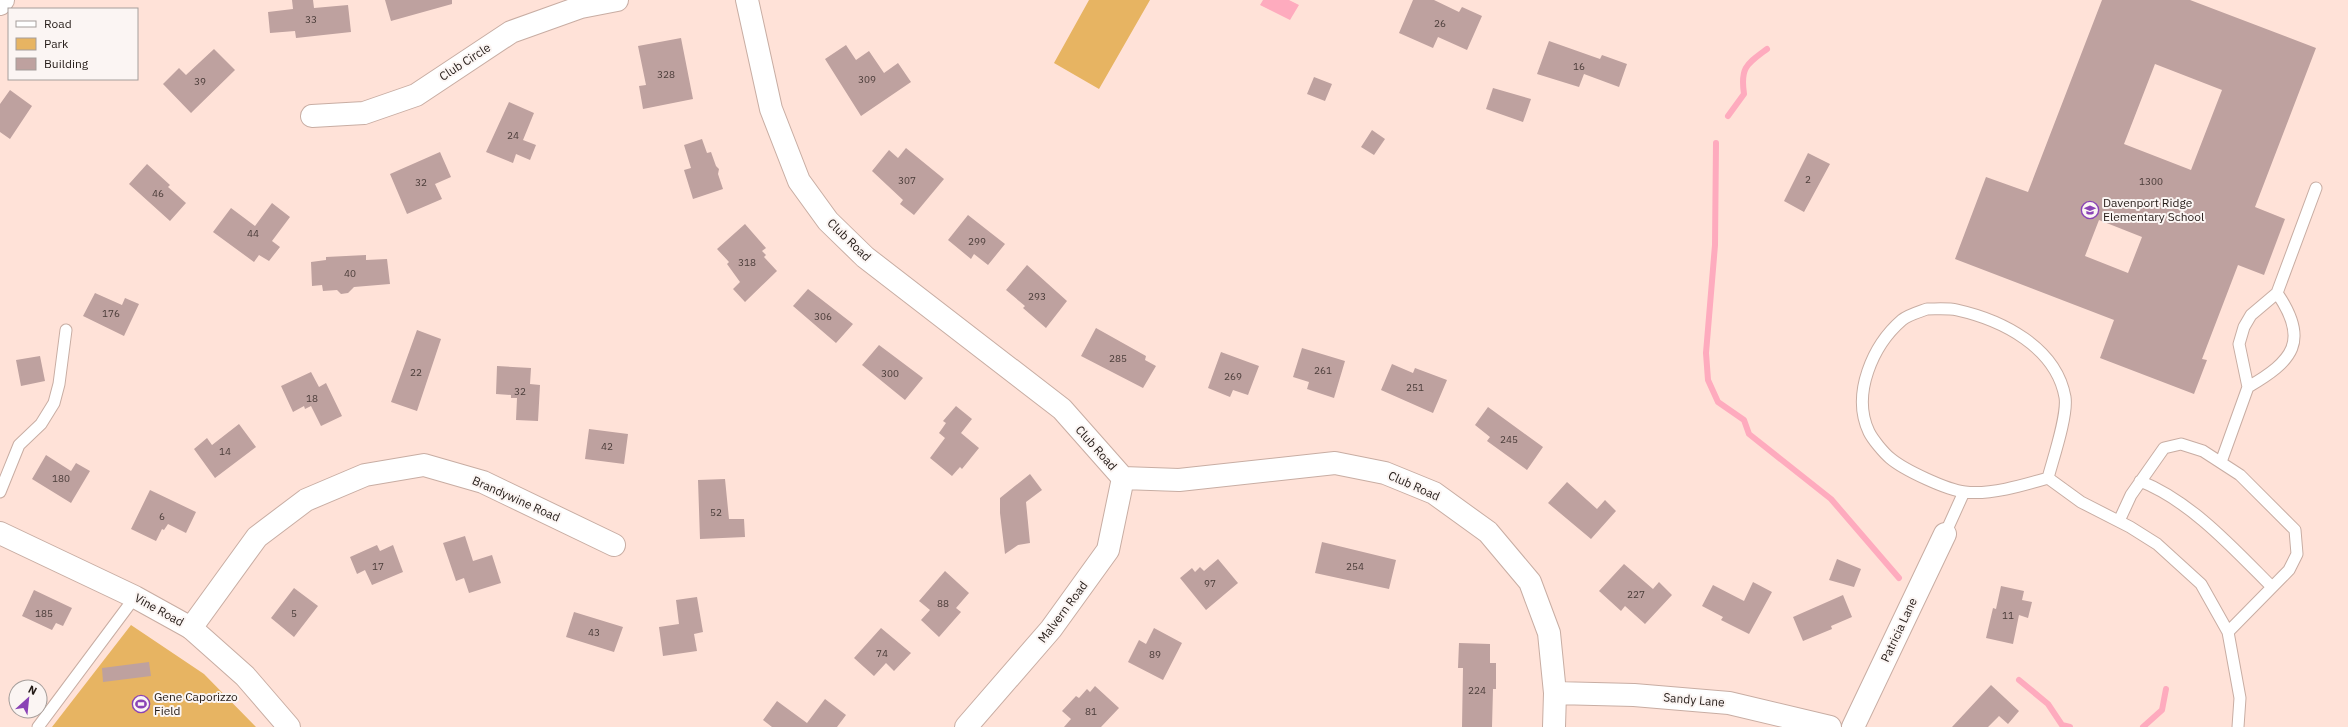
<svg xmlns="http://www.w3.org/2000/svg" width="2348" height="727" font-family="'IBM Plex Sans',sans-serif">
<style>
.green{fill:#e7b462}
.water{fill:#feabbe}
.lines{fill:none;stroke-linecap:round;stroke-linejoin:round}
.stream{stroke:#feabbe;stroke-width:6}
.building{fill:#bea19f;fill-rule:evenodd}
.lane-casing{stroke:#c8ada3;stroke-width:13}
.street-casing{stroke:#c8ada3;stroke-width:24}
.secondary-casing{stroke:#c8ada3;stroke-width:24}
.lane{stroke:#fff;stroke-width:11}
.street{stroke:#fff;stroke-width:22}
.secondary{stroke:#fff;stroke-width:22}
.labels{text-anchor:middle;stroke-width:4;stroke-linejoin:round;paint-order:stroke}
.number-label{font-size:10px;fill:#4a3c39}
.street-label{font-size:12px;fill:#241b17;stroke:#fbf5f3}
.poi-label{font-size:12px;fill:#241b17;stroke:#fbf5f3;text-anchor:start}
</style>
<rect width="100%" height="100%" fill="#ffe2d8"/>
<!-- green -->
<path class="green" d="M1089 0H1150L1099 89 1054 63Z
M131 625 204 674 256 727H52Z"/>
<!-- water -->
<path class="water" d="M1263 0H1289L1299 5 1290 20 1260 5Z"/>
<g class="lines">
<!-- stream -->
<path class="stream" d="M1728 116 1744 94C1740 67 1747 64 1767 49
M1716 143 1715 245 1706 353 1708 380 1718 402 1744 420 1749 434 1831 499 1899 578
M2019 680 2048 704 2062 725 2070 727
M2143 727 2162 710 2166 689"/>
</g>
<!-- building -->
<path class="building" d="M292 0H313L314 8 348 5 351 32 296 38 295 31 270 33 268 12 293 9Z
M385 0H452V4L391 21Z
M1413 0H1434L1459 12 1462 7 1482 16 1467 50 1438 37 1433 48 1399 33Z
M2102 0H2190L2316 48 2255 207 2285 219 2264 275 2238 265 2202 359 2207 360 2194 394 2100 358 2114 320 1955 259 1986 177 2028 192ZM2155 64 2222 90 2191 170 2124 144ZM2099 220 2142 237 2128 273 2085 256Z
M681 38 693 99 643 109 639 86 646 85 638 46Z
M1549 41 1600 59 1602 55 1627 64 1619 87 1584 74 1579 87 1537 74Z
M846 45 856 60 869 51 884 73 898 63 911 82 861 116 825 59Z
M214 49 235 70 191 113 163 84 179 68 186 75Z
M1314 77 1332 84 1325 101 1307 94Z
M1493 88 1531 99 1523 122 1486 109Z
M10 90 32 106 10 139 0 132V104Z
M509 102 534 113 523 140 536 145 530 160 516 154 513 163 486 152Z
M1372 130 1385 139 1374 155 1361 147Z
M702 139 707 153 711 152 716 166 719 169 718 174 723 189 693 199 684 170 691 168 684 145Z
M906 148 944 179 914 215 900 204 903 200 872 171 889 150 898 158Z
M440 152 451 177 435 184 442 199 407 214 390 174Z
M1808 153 1830 164 1804 212 1784 201Z
M147 164 170 185 168 187 186 203 170 221 129 184Z
M272 203 290 217 272 241 280 247 269 261 259 255 254 262 213 232 231 208 255 226Z
M968 215 1005 244 988 265 974 254 971 259 948 240Z
M745 224 766 248 762 251 766 255 764 257 777 271 745 302 733 289 740 282 727 264 729 262 717 249Z
M366 255V260L387 259 390 284 354 287 348 293 341 294 337 290 323 291 322 285 312 286 311 262 326 260V257Z
M1027 265 1067 301 1046 328 1023 308 1025 306 1006 290Z
M808 289 853 324 836 343 793 306Z
M95 293 122 305 125 298 139 304 124 336 83 316Z
M1096 328 1146 356 1145 360 1156 366 1143 388 1081 356Z
M417 330 441 339 417 411 391 402Z
M879 345 923 378 905 400 862 365Z
M1302 348 1345 361 1334 398 1307 389 1309 382 1293 377Z
M1221 352 1259 366 1248 395 1233 390 1230 397 1208 388Z
M40 356 45 381 21 386 16 360Z
M1392 364 1413 373 1415 368 1447 380 1433 413 1381 390Z
M497 366 531 368 530 384 540 385 538 421 516 420 517 398H511V395L496 394Z
M311 372 319 387 326 383 342 416 321 426 311 406 305 409 304 406 293 412 281 386Z
M956 406 972 419 961 433 979 448 962 469 960 467 952 476 930 458 945 438 939 433 946 423 943 421Z
M1488 407 1543 447 1527 470 1487 441 1490 437 1475 425Z
M239 424 256 447 215 478 194 449 207 438 212 445Z
M589 429 628 434 624 464 585 459Z
M46 455 71 471 76 463 90 471 71 503 32 479Z
M1030 474 1042 490 1026 502 1030 543 1018 545 1005 554 1000 513V498Z
M725 479 729 519H744L745 537 700 539 698 480Z
M1567 482 1597 509 1605 500 1616 511 1591 539 1548 503Z
M150 490 196 512 186 533 168 524 164 530 162 529 156 541 131 529Z
M465 536 473 561 492 555 501 583 469 593 464 578 456 581 443 543Z
M1322 542 1396 560 1389 589 1315 573Z
M377 545 380 551 393 545 403 572 372 585 365 570 357 574 350 557Z
M1218 559 1238 583 1206 610 1180 578 1192 568 1195 572 1200 567 1204 571Z
M1837 559 1861 569 1854 587 1829 580Z
M1624 564 1653 589 1659 582 1672 595 1645 624 1625 606 1621 611 1599 591Z
M945 571 969 593 956 608 961 612 939 637 921 620 930 610 919 601Z
M1753 582 1772 592 1749 634 1721 620 1723 617 1702 606 1713 585 1744 601Z
M2001 586 2024 591 2022 600 2032 602 2028 618 2019 615 2013 644 1986 638 1993 608 1996 609Z
M294 588 318 606 294 637 271 618Z
M34 590 72 608 63 626 56 623 52 630 22 616Z
M1843 595 1852 617 1831 626 1832 629 1803 641 1793 617Z
M697 597 703 632 694 634 697 651 663 656 659 627 679 624 676 600Z
M574 612 623 627 614 652 566 637Z
M881 628 911 653 894 671 886 663 874 676 854 658Z
M1154 628 1182 643 1163 680 1128 662 1139 640 1146 644Z
M1459 643 1490 644V663H1496V689H1493L1492 727H1462L1463 668H1458Z
M149 662 151 676 103 682 102 668Z
M1991 685 2019 711 2008 724 1999 716 1988 727H1952Z
M1095 686 1119 708 1101 727H1064L1071 719 1062 711 1076 696 1079 698 1087 689 1090 692Z
M825 699 846 715 837 727H772L763 720 777 701 807 723Z"/>
<g class="lines">
<defs>
<path id="lane" d="M1927 309C1937 309 1948 308 1957 310 2002 320 2056 347 2065 397 2068 415 2053 459 2048 478 2024 485 1991 495 1965 492 1947 490 1904 470 1890 458 1884 453 1873 440 1869 432 1851 394 1873 345 1902 320 1908 315 1919 312 1927 309Z
M2248 387C2293 361 2310 341 2277 293
M2221 462 2248 387 2239 344 2244 327 2251 315 2277 293 2316 188
M2048 478 2081 502 2130 527 2157 544 2201 584 2228 632 2240 698 2238 727
M2140 481C2191 501 2234 549 2272 587
M0 492 19 445 41 424 54 403 59 384 66 330
M2119 521 2131 495 2164 448 2181 444 2203 451 2240 475 2295 530 2297 554 2289 570 2228 632
M1945 534 1964 492
M38 727 135 597"/>
<path id="street" d="M747 0 771 109 799 181 828 221 865 257 1062 409 1123 478 1179 480 1335 463 1385 473 1434 493 1488 532 1530 582 1549 633 1555 693 1554 727
M0 4 3 0
M312 116 364 113 416 95 511 32 581 7 617 0
M191 628 257 537 306 500 365 475 424 465 483 482 614 545
M1555 693 1634 695 1729 703 1830 727
M966 727 1051 629 1108 550 1123 478
M1853 727 1945 534"/>
<path id="secondary" d="M0 533 135 597 191 628 245 676 289 727"/>
</defs>
<!-- lane casing -->
<use href="#lane" class="lane-casing"/>
<!-- street casing -->
<use href="#street" class="street-casing"/>
<!-- secondary casing -->
<use href="#secondary" class="secondary-casing"/>
<!-- lane -->
<use href="#lane" class="lane"/>
<!-- street -->
<use href="#street" class="street"/>
<!-- secondary -->
<use href="#secondary" class="secondary"/>
</g>
<!-- icons -->
<defs>
<symbol id="school-ring" viewBox="-11 -11 22 22"><circle r="9.5" fill="#fbf5f3" stroke="#8a43b6" stroke-width="1.5"/><path d="M0-5L7-2L0 1L-7-2ZM-4 1L0 2.5L4 1V4Q0 6-4 4Z" fill="#8a43b6"/></symbol>
<symbol id="stadium-ring" viewBox="-11 -11 22 22"><circle r="9.5" fill="#fbf5f3" stroke="#8a43b6" stroke-width="1.5"/><path d="M0-5a6.5 5 0 1 0 0 10a6.5 5 0 1 0 0-10ZM-3.5-1.8h7v3.6h-7Z" fill="#8a43b6"/></symbol>
</defs>
<g fill-rule="evenodd">
<use href="#school-ring" x="2080" y="200" width="20" height="20"/>
<use href="#stadium-ring" x="131" y="694" width="20" height="20"/>
</g>
<g class="labels">
<!-- number labels -->
<g class="number-label">
<text x="311" y="23">33</text>
<text x="1440" y="27">26</text>
<text x="1579" y="70">16</text>
<text x="666" y="78">328</text>
<text x="867" y="83">309</text>
<text x="200" y="85">39</text>
<text x="513" y="139">24</text>
<text x="1808" y="183">2</text>
<text x="907" y="184">307</text>
<text x="2151" y="185">1300</text>
<text x="421" y="186">32</text>
<text x="158" y="197">46</text>
<text x="253" y="237">44</text>
<text x="977" y="245">299</text>
<text x="747" y="266">318</text>
<text x="350" y="277">40</text>
<text x="1037" y="300">293</text>
<text x="111" y="317">176</text>
<text x="823" y="320">306</text>
<text x="1118" y="362">285</text>
<text x="1323" y="374">261</text>
<text x="416" y="376">22</text>
<text x="890" y="377">300</text>
<text x="1233" y="380">269</text>
<text x="1415" y="391">251</text>
<text x="520" y="395">32</text>
<text x="312" y="402">18</text>
<text x="1509" y="443">245</text>
<text x="607" y="450">42</text>
<text x="225" y="455">14</text>
<text x="61" y="482">180</text>
<text x="716" y="516">52</text>
<text x="162" y="520">6</text>
<text x="378" y="570">17</text>
<text x="1355" y="570">254</text>
<text x="1210" y="587">97</text>
<text x="1636" y="598">227</text>
<text x="943" y="607">88</text>
<text x="44" y="617">185</text>
<text x="294" y="617">5</text>
<text x="2008" y="619">11</text>
<text x="594" y="636">43</text>
<text x="882" y="657">74</text>
<text x="1155" y="658">89</text>
<text x="1477" y="694">224</text>
<text x="1091" y="715">81</text>
</g>
<!-- street labels -->
<g class="street-label">
<text transform="translate(465 62) rotate(-33)" y="4">Club Circle</text>
<text transform="translate(849 240) rotate(44)" y="4">Club Road</text>
<text transform="translate(1096 448) rotate(48)" y="4">Club Road</text>
<text transform="translate(1414 486) rotate(24)" y="4">Club Road</text>
<text transform="translate(516 499) rotate(24)" y="4">Brandywine Road</text>
<text transform="translate(159 610) rotate(29)" y="4">Vine Road</text>
<text transform="translate(1063 612) rotate(-53)" y="4">Malvern Road</text>
<text transform="translate(1899 630) rotate(-65)" y="4">Patricia Lane</text>
<text transform="translate(1694 700) rotate(5)" y="4">Sandy Lane</text>
</g>
<!-- poi labels -->
<g class="poi-label">
<text x="2103" y="207">Davenport Ridge<tspan x="2103" dy="14">Elementary School</tspan></text>
<text x="154" y="701">Gene Caporizzo<tspan x="154" dy="14">Field</tspan></text>
</g>
</g>
<!-- legend -->
<rect x="8" y="8" width="130" height="72" fill="#fbf5f3" stroke="#a59e9b"/>
<rect x="16" y="21" width="20" height="6" fill="#ffffff" stroke="#a59e9b"/>
<text x="44" y="28" font-size="12" fill="#241b17">Road</text>
<rect x="16" y="38" width="20" height="12" fill="#e7b462" stroke="#a59e9b"/>
<text x="44" y="48" font-size="12" fill="#241b17">Park</text>
<rect x="16" y="58" width="20" height="12" fill="#bea19f" stroke="#a59e9b"/>
<text x="44" y="68" font-size="12" fill="#241b17">Building</text>
<!-- north arrow -->
<g transform="translate(28 699) rotate(27)"><circle r="19" fill="#fbf5f3" stroke="#a59e9b"/>
<path d="M0-3L7 15L0 10L-7 15Z" fill="#8a43b6"/>
<text y="-6" font-size="11" font-weight="bold" text-anchor="middle" fill="#241b17">N</text>
</g>
</svg>
